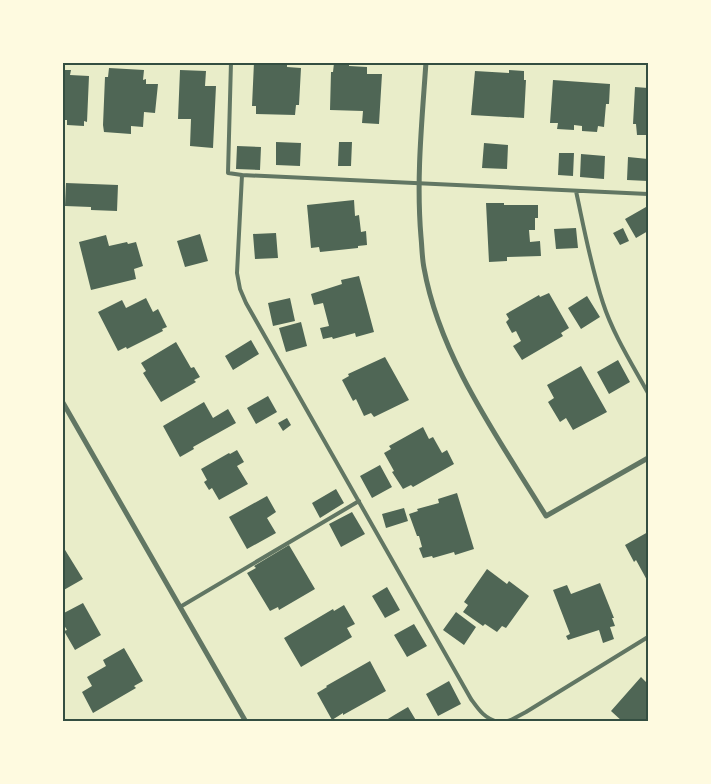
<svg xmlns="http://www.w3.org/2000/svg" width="711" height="784" font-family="'Roboto Serif',serif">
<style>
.building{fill:#4f6655}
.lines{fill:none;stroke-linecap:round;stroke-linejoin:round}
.service{stroke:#617663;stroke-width:4}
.minor{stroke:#617663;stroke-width:5}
.neatline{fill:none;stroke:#344e41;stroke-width:2}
</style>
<rect width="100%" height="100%" fill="#e9edc9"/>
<!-- building -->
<path class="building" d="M254 62 287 63V67L301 68 299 105H296L295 115 256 114V106H252Z
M334 63 349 64V66L367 67V74H382L379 124 362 123 363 111 330 110 331 72H333Z
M109 68 144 70 143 80 146 79V84H158L155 113 144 112 143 127 131 126V134L104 132 103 125 105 77H108Z
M62 70H71L70 75 89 76 87 122 84 121V126L67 125V120H62Z
M180 70 206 71 205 86H216L213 148 190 146 191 119H178Z
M509 70 524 71V80H526L524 118 471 115 475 71 509 73Z
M553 80 610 84 609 104H606L604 127 598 126 597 132 582 131V126L574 125V130L557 129 558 123H550Z
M635 87 648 88V135H637L636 124H633Z
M276 142 301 143 300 166 276 165Z
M339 142H352L351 166H338Z
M484 143 508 145 507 169 482 168Z
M237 146 261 147 260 170 236 169Z
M559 153H574L573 176 558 175Z
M581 154 605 156 604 179 580 177Z
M628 157 648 159V181L627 180Z
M66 183 118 185 117 211 91 210V207L65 206Z
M354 200 355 216 359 215 361 232 366 231 367 245 358 246V248L320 252 319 247 311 248 307 205Z
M486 203H504V205H538V218H535V230H529L530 242 540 241 541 256 507 257V261L489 262Z
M646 207 648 211V231L636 238 625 219Z
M576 228 578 248 556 249 554 229Z
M623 228 629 241 620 245 613 233Z
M276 233 278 258 255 259 253 234Z
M200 234 208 261 185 267 177 241Z
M106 235 109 246 127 242 128 244 136 242 143 266 134 269 136 279 91 290 79 242Z
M359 276 374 332 356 337 355 333 333 339 332 337 323 339 320 328 329 326 323 303 314 305 311 294 342 284 341 280Z
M549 293 569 328 561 333 563 336 522 360 513 346 521 341 516 331 512 333 506 322 509 319 506 314 539 295 540 297Z
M587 296 600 317 581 329 568 308Z
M146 298 153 312 158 309 167 327 162 329 163 331 127 349 126 347 118 351 98 312 122 300 126 308Z
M290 298 295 321 273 326 268 303Z
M301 322 307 346 286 352 279 328Z
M251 340 259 354 233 370 225 356Z
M176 342 191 368 194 367 200 377 194 380 196 382 161 402 143 373 146 371 141 363Z
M385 357 409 400 374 417 371 413 364 416 356 399 353 401 342 380 349 376 348 374Z
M618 360 630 382 609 394 597 372Z
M581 366 607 412 573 430 566 418 560 422 548 402 554 398 547 385Z
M268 396 277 412 256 424 247 408Z
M204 402 213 418 228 409 236 423 193 447 194 449 180 457 163 426Z
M287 418 291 425 283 431 278 423Z
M423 427 429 439 433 437 442 453 447 450 454 464 413 487 411 485 403 489 392 472 394 471 384 453 391 449 389 446Z
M237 450 244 462 237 466 248 484 219 500 212 488 209 490 204 482 207 480 201 469 229 453 230 454Z
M380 465 392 487 372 498 360 476Z
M336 489 344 503 320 518 312 503Z
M457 493 474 549 455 555 454 552 433 558 432 556 423 558 419 548 422 547 419 536H417L409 514 418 511 417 509 439 503 438 499Z
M267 496 276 512 267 518 276 533 247 549 229 517Z
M404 508 408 521 386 528 382 514Z
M352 512 365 534 341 547 329 524Z
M648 532V582L636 560 634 562 625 545Z
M62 545 83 579 62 591Z
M289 545 315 589 279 610 278 607 270 611 247 573 256 568 254 566Z
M487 569 507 584 509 581 529 596 506 628 502 626 497 632 485 624 483 626 463 612 468 605 464 602Z
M600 583 614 618H612L615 626 610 627 614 639 603 643 599 630 568 640 566 636 570 634 553 590 567 585 571 594Z
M387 587 400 610 385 618 372 596Z
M83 603 101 635 75 650 64 631 67 630 62 622V614Z
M344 605 355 624 347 628 352 637 301 667 284 638 333 609 334 611Z
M456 612 476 627 464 645 443 630Z
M414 624 427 646 407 657 394 635Z
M124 648 143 681 134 686 136 688 93 713 82 692 92 686 87 677 106 666 103 660Z
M370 661 386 691 343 715V713L332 720 317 693 327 687 326 686Z
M641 677 648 684V722H623L611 711Z
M449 681 461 704 438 716 426 694Z
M408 707 417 722H383L396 714Z"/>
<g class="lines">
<!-- service -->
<path class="service" d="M231 62 228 173 242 175 237 273 240 289 246 303 471 699C479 710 484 718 498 722
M242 175 648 194
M576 191C584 228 591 267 603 303 613 334 632 364 648 393
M180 607 359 501
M504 722 511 720 526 712 648 637"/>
<!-- minor -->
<path class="minor" d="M426 62C422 121 416 179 421 237 422 247 422 258 424 268 440 358 499 439 546 516L648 458
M62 401 246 722"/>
</g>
<!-- border -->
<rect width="711" height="784" fill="none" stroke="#fefae0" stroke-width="128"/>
<rect x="64" y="64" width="583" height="656" class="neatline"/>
</svg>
